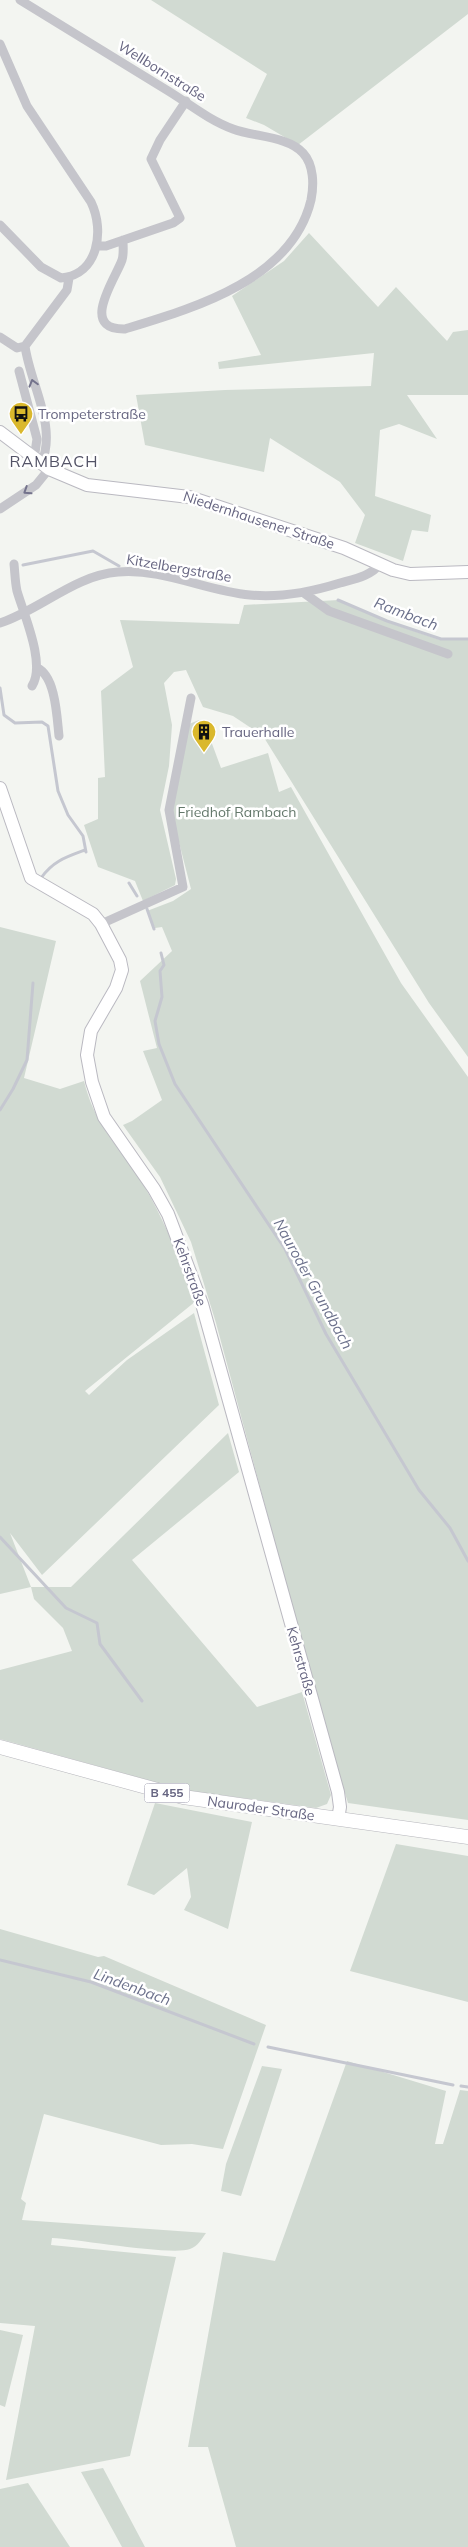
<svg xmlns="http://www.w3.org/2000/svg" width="468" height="2547" font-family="Mulish,sans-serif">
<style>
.green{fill:#d1dad2}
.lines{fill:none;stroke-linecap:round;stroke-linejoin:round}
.stream{stroke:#c5c7d0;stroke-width:3}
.secondary-casing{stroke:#bab9c1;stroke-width:14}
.primary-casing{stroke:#b6b6bc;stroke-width:15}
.street{stroke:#c5c5cb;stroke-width:9}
.secondary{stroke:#fff;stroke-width:12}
.primary{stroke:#fff;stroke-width:14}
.oneway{stroke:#74738c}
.labels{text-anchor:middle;stroke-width:5;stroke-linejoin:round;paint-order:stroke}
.shield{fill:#fff;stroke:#9493a7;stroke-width:1}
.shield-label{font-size:12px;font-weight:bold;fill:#666581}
.street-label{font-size:14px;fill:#666581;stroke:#fff}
.poi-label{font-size:14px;fill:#666581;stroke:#fff;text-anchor:start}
.park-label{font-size:14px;fill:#64786b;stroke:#fff}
.water-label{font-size:15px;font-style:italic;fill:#6b708b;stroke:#fff}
.quarter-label{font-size:16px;letter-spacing:1px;fill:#535366;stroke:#fff}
</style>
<rect width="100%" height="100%" fill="#f3f5f1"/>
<!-- green -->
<path class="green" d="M151 0H468V14L298 145 264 125 246 118 267 74Z
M309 233 378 307 396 287 447 341 453 332 468 330V395H407L437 439 399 424 380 430 375 496 431 515 428 532 412 530 403 561 355 543 365 515 340 482 270 438 264 472 145 445 136 395 225 390 371 386 374 353 219 369 218 362 261 355 232 296 284 261Z
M339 600 387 622 440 640H468V1057L429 1003 263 736 233 716 203 707 186 670 174 672 164 683 172 725 169 766 160 810 176 879 175 885 143 901 135 881 98 867 84 825 98 819V778L105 777 101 691 133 667 120 620 239 624 244 605Z
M199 720 204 722 221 768 268 753 279 792 291 787 401 983 468 1077V1820L348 1803 325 1729 216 1323 191 1242 160 1177 123 1125 132 1121 162 1100 143 1051 157 1048 140 981 172 951 162 927 155 928 147 911 173 901 191 889 171 811 189 724Z
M0 927 56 941 24 1078 60 1089 84 1081C94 1122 113 1140 136 1173 162 1213 179 1257 196 1301L85 1391 89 1395 127 1360 194 1313 219 1405 42 1575 10 1533 31 1587H71L228 1433 239 1472 132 1560 257 1707 302 1692 331 1795 327 1804 316 1808 184 1790 0 1739V1670L72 1651 63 1628 34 1599 31 1587 0 1594Z
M155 1803 252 1822 228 1929 184 1910 191 1897 187 1868 154 1895 127 1885Z
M396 1844 468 1856V2002L350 1971Z
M0 1929 98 1957 104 1956 266 2025 223 2149 192 2144 161 2145 44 2114 21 2199 26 2203 22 2220 206 2233C201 2240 198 2246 190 2249 172 2256 78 2239 52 2238L51 2245 176 2257 130 2456 6 2480 35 2326 0 2323Z
M347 2061 446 2091 435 2144H443L460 2090 468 2091V2547H236L208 2447H188L223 2252 275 2261Z
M262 2066 282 2069 241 2196 221 2191 226 2164Z
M0 2330 23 2335 5 2407 0 2405Z
M103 2468 145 2547H122L81 2472Z
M28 2483 70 2547H0V2489Z"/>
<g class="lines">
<!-- stream -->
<path class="stream" d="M23 565 93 551 119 566
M338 600 387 621 441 639H468
M0 688 4 715 15 723 42 722 48 726 58 791 68 815 83 836 86 852
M41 878C53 861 66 857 85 850
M129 883 137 896
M147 909 154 929
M161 953 164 965 160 971 162 997 155 1021 159 1044 175 1084 285 1249 326 1334 419 1490 450 1528 468 1561
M0 1110 13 1089 27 1060 33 983
M0 1537 66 1608 97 1623 100 1644 142 1701
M0 1960 91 1982 254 2044
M268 2047 453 2085
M461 2086 468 2087"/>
<defs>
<path id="secondary" d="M0 432 49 469 87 485 189 497 344 548 393 570 410 574 468 572
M0 788 31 878 93 914 101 924 120 960 122 970 116 988 91 1031 87 1055 92 1082 104 1117 154 1189 168 1214 202 1304 338 1792 340 1807 338 1819"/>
<path id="primary" d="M0 1747 183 1797 468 1837"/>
</defs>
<!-- secondary casing -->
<use href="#secondary" class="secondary-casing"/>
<!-- primary casing -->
<use href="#primary" class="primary-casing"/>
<!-- street -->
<path class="street" d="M20 0C68 30 117 59 165 89 187 102 208 120 233 129 254 137 288 136 303 153 314 165 314 185 311 200 292 280 194 308 125 329 78 330 116 278 122 260 124 254 123 247 123 240
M0 44 27 106 91 202C105 231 98 275 61 278L41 267 0 225
M96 246H106L173 223 180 218 151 159 160 140 186 101
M0 337 17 348 25 346
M19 371 37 439 34 459
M41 464C58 427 30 384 25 346L67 290 69 278
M0 509 36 485 49 469
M14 564C15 573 15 582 17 591 24 615 46 664 32 686
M304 593 329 611 448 654
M0 623C40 610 75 575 118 572 163 568 206 591 250 595 281 598 311 592 340 583 354 579 371 576 380 564
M37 668C56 676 57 719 59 736
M101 924 183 887 169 810 191 698"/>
<!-- secondary -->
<use href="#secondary" class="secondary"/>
<!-- primary -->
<use href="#primary" class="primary"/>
</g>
<!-- one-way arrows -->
<defs><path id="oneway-chevron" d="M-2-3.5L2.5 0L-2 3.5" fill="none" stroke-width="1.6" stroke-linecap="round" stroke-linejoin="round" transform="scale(1.25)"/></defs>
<g class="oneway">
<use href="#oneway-chevron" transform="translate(33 383) rotate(-106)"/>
<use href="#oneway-chevron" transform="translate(27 491) rotate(147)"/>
</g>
<!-- icons -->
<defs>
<symbol id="bus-pin" viewBox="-11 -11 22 30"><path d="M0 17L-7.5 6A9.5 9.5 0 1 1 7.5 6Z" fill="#dab82c" stroke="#fff"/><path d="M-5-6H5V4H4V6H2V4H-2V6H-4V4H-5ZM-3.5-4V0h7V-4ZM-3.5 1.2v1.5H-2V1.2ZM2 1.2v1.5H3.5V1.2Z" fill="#111"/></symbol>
<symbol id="building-pin" viewBox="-11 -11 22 30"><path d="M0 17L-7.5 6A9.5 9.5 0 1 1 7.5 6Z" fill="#dab82c" stroke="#fff"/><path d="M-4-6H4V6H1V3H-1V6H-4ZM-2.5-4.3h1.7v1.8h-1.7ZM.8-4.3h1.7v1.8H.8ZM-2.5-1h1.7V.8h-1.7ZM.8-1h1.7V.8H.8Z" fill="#111"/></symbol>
</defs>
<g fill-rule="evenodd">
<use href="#bus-pin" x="7" y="400" width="28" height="38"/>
<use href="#building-pin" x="190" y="718" width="28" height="38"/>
</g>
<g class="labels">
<!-- shield labels -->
<rect class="shield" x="144.5" y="1783.5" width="45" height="19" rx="4"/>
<g class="shield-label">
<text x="167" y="1797">B 455</text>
</g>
<!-- street labels -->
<g class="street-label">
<text transform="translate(162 71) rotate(32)" y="5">Wellbornstraße</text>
<text transform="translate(259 520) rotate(18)" y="5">Niedernhausener Straße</text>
<text transform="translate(179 568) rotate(10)" y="5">Kitzelbergstraße</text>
<text transform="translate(190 1272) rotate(70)" y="5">Kehrstraße</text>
<text transform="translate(301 1661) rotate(74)" y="5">Kehrstraße</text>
<text transform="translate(261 1808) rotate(8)" y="5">Nauroder Straße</text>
</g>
<!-- poi labels -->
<g class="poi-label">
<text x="38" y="419">Trompeterstraße</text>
<text x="222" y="737">Trauerhalle</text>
</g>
<!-- park labels -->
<g class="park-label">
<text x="237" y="817">Friedhof Rambach</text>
</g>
<!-- water labels -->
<g class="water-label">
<text transform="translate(406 614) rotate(21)" y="5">Rambach</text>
<text transform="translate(313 1284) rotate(61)" y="5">Nauroder Grundbach</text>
<text transform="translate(132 1987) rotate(20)" y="5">Lindenbach</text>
</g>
<!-- quarter labels -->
<g class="quarter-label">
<text x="54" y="467">RAMBACH</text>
</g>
</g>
</svg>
